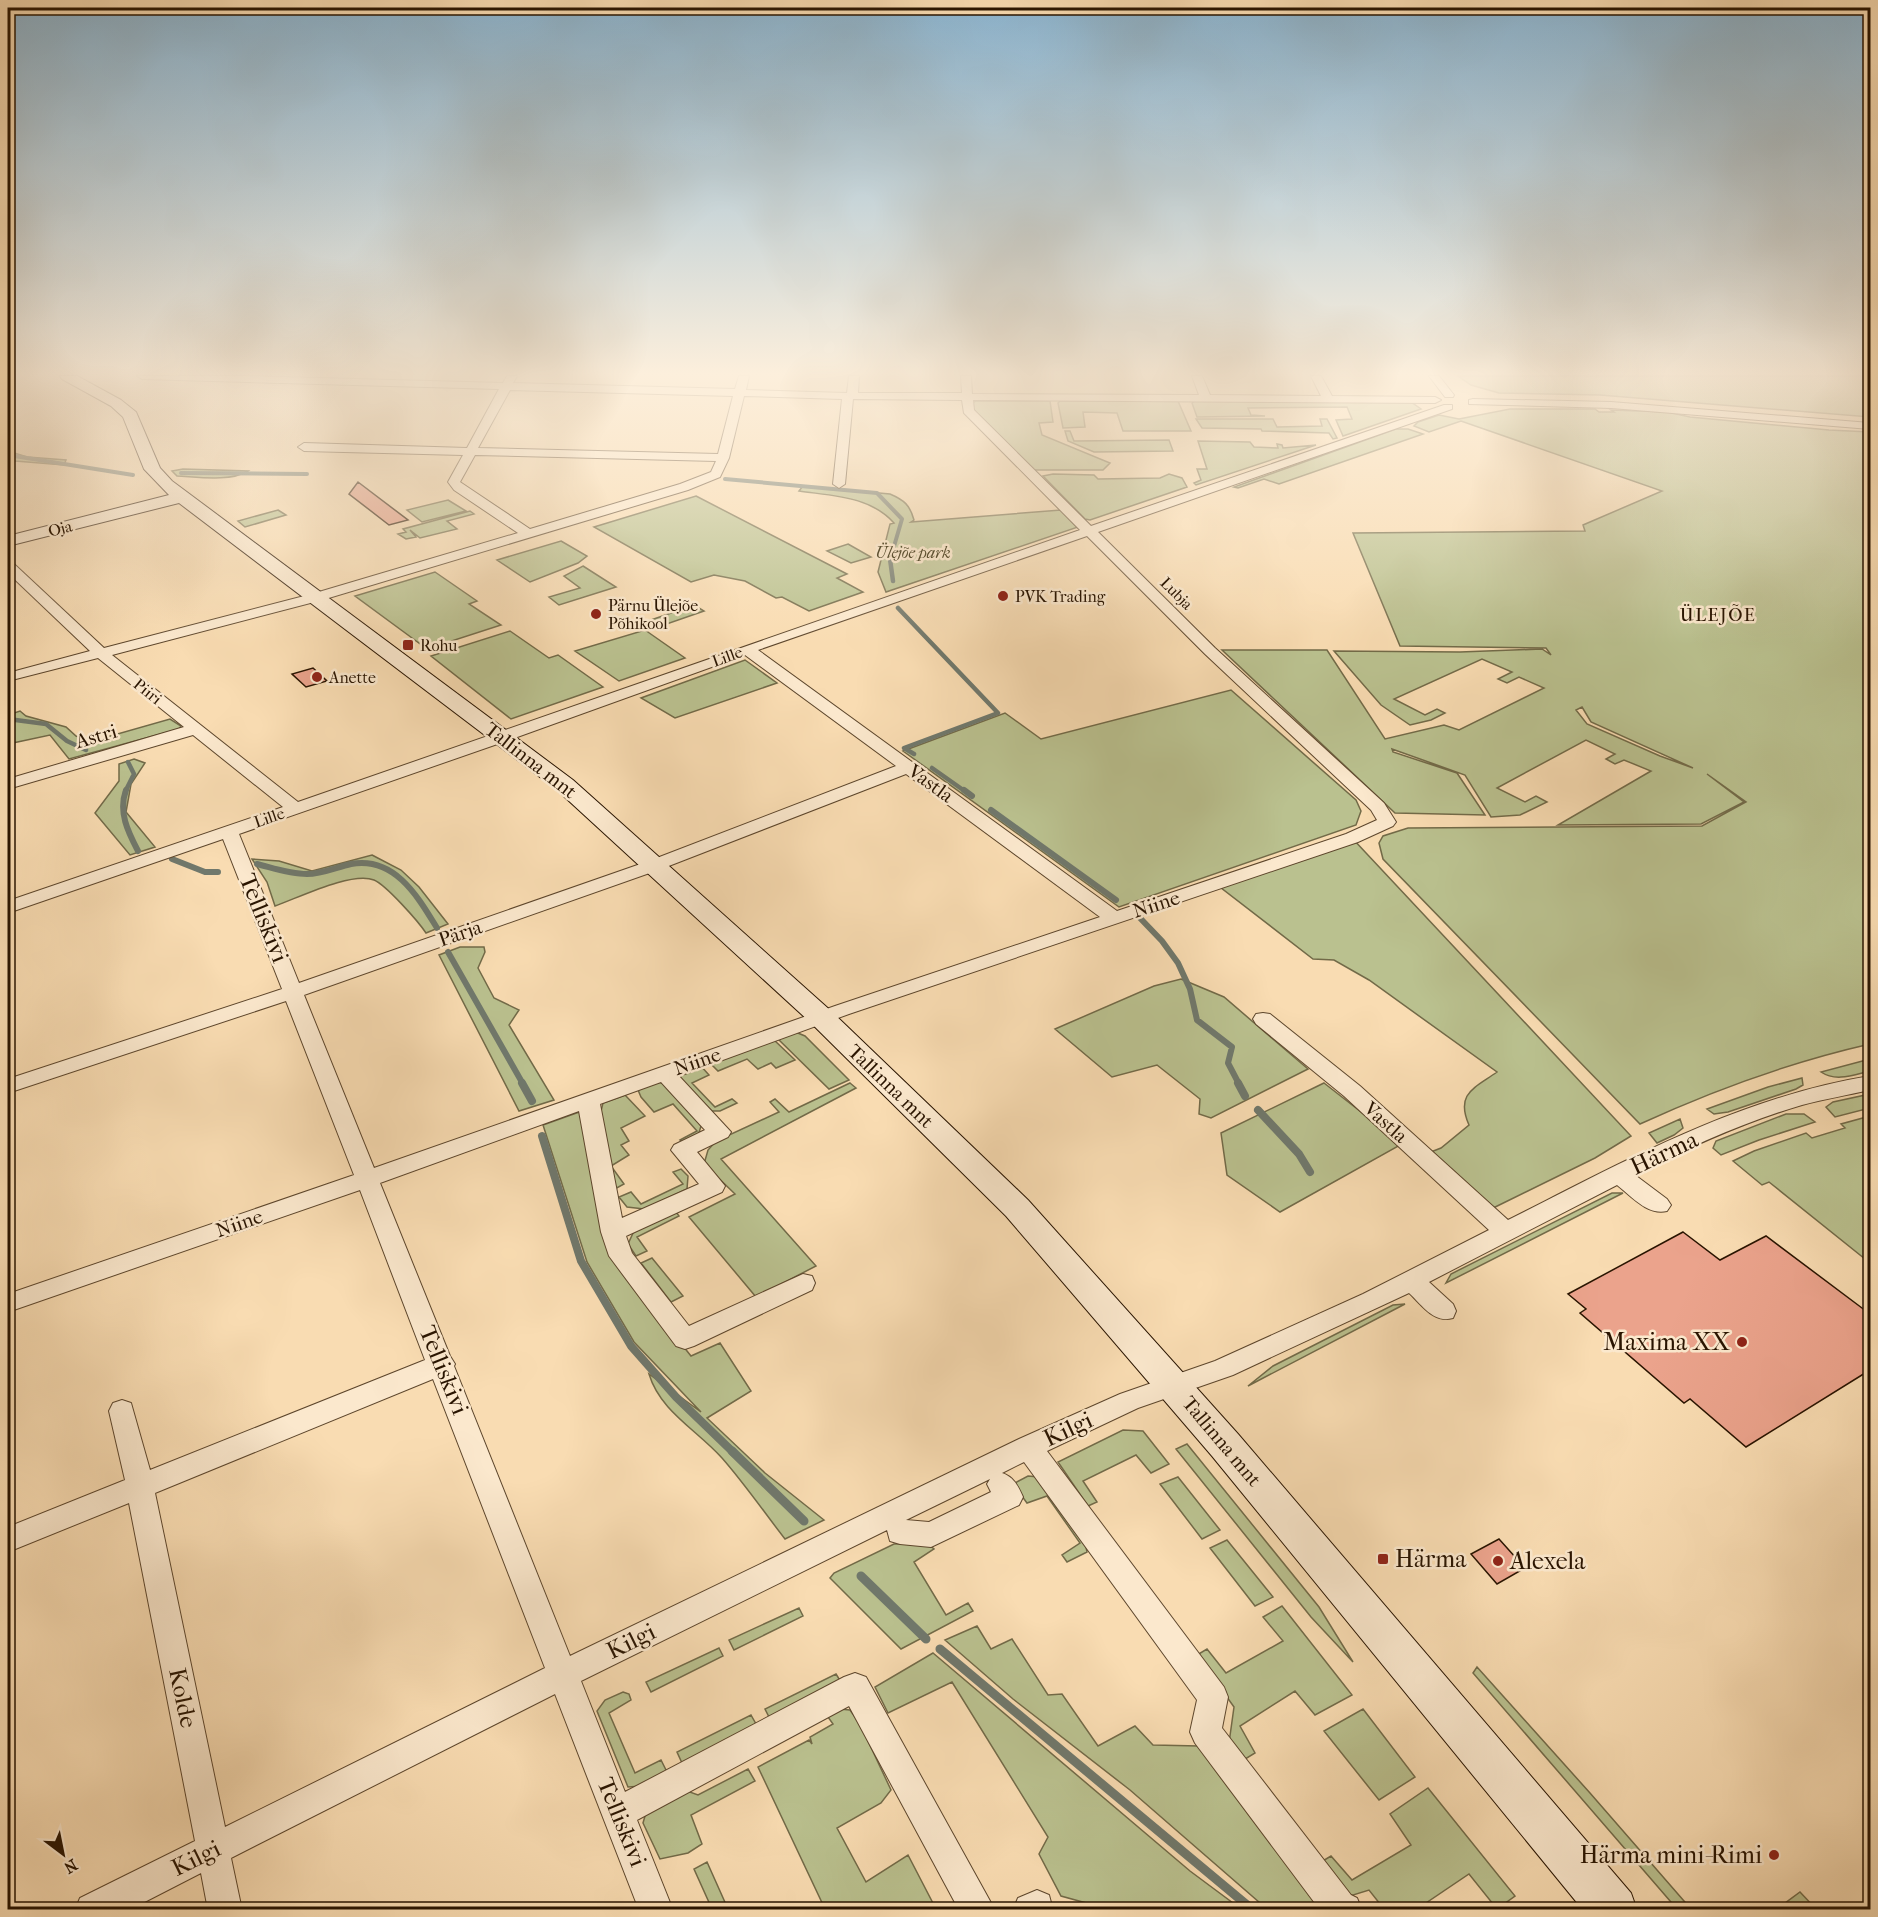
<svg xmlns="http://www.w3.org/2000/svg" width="1878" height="1917" font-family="'IM FELL French Canon',serif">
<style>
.green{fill:#bac18f;stroke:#726a48;stroke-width:1.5;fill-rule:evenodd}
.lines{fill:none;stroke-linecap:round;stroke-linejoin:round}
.stream-far4{stroke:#70786c;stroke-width:4}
.stream-far3{stroke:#70786c;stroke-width:4.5}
.stream-far2{stroke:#70786c;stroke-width:6}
.stream-far1{stroke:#70786c;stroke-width:8}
.stream{stroke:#70786c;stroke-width:9}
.building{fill:#eba38c;stroke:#291400;stroke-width:1.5}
.street-casing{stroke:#5d462c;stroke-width:2}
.secondary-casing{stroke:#291400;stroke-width:2}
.street{fill:#fbe8cd;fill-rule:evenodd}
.secondary{fill:#fbe8cd;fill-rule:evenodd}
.poi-dot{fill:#8f2418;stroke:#fbe8cd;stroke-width:2}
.labels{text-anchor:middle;stroke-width:5;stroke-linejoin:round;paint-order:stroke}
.far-street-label{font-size:16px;fill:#291400;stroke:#fbe8cd}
.far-park-label{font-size:16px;font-style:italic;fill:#5c5132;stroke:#fbe8cd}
.far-poi-label{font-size:16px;fill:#291400;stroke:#fbe8cd;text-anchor:start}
.far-quarter-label{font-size:18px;letter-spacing:1.5px;fill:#291400;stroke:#fbe8cd}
.street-label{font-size:20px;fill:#291400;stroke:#fbe8cd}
.near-street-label{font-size:24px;fill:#291400;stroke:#fbe8cd}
.near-poi-label{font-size:24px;fill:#291400;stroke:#fbe8cd;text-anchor:end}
</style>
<rect width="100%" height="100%" fill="#f9dcb2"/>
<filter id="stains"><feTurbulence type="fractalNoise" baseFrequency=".00333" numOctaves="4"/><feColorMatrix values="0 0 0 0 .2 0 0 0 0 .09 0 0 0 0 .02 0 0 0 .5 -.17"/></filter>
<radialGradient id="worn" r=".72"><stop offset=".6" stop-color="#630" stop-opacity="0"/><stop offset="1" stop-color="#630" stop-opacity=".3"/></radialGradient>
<!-- green -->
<path class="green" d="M1458 376H1870V417L1600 395 1499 393 1471 385Z
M976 401H1050L1053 422 1039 423 1042 435 1110 463 1103 470H1034L974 412 972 403Z
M1060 401H1178L1191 431H1123L1117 413 1083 412 1085 427 1063 428 1058 403Z
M1195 401 1411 402 1421 409 1343 436 1336 420 1352 419 1347 407 1248 408 1251 415 1265 416 1197 417 1192 403Z
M1510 409H1595L1599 412H1614L1611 410 1667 412 1690 417 1829 430 1870 432V1044C1791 1062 1714 1090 1640 1124L1383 859 1379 843 1383 836 1408 828 1702 826 1746 802 1707 774 1744 802 1701 824 1558 825 1651 771 1624 760 1615 764 1606 759 1615 754 1586 740 1497 788 1525 802 1536 796 1547 802 1520 815 1491 817 1465 775 1392 749 1393 752 1457 773 1485 815 1395 813 1222 650H1327L1385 739 1444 725 1459 730 1544 688 1519 677 1507 683 1498 679 1512 672 1482 659 1394 699 1425 715 1437 709 1445 713 1431 720 1410 725 1381 705 1334 651 1460 652 1542 649 1551 655 1546 648 1400 646 1353 533 1585 531 1583 525 1662 491 1461 421 1429 432 1414 426 1418 422 1439 415 1459 419ZM1582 707 1591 722 1693 768 1660 756 1587 724 1576 710Z
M1196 419H1273L1277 427 1322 426 1320 419H1327L1337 438 1333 439 1329 433 1262 431 1261 429 1202 428Z
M1396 429H1408L1423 434 1279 484 1264 479 1238 488 1234 487Z
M1065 431H1070L1074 441 1169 440 1173 451 1094 452 1068 441Z
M1198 441 1250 442 1254 447 1278 448 1277 444 1282 445 1283 448 1316 445 1196 485 1194 483 1201 480 1197 469H1207Z
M8 451 27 457 66 460 64 465 15 461 8 457Z
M183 469 248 471C230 482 198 477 177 476L172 471Z
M1053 474 1094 475 1098 479 1160 478 1169 474 1182 478 1187 487 1090 520 1085 519 1043 476Z
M803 486 890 494C904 500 910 505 914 520L911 522 1061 510 1078 527 886 592 878 572 890 524 894 523C870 496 833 496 799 491Z
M696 496 847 574 837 578 863 592 809 611 782 597 776 598 745 581 714 575 691 582 594 527Z
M448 500 466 511 422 522 407 510Z
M278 510 286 515 245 527 238 521Z
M470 511 474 514 447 521 457 529 420 538 410 530 416 537 406 539 398 534 406 532 403 529Z
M561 541 587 556 578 563 530 582 497 560Z
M848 544 871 557 851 563 827 551Z
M583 566 616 587 559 605 549 597 580 588 564 576Z
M435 572 477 601 469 604 501 625 427 649 355 596Z
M694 605 704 611 661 626 651 620Z
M645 630 685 658 619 681 575 651Z
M510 631 549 658 558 655 603 687 511 719 431 656Z
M745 660 777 683 675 718 641 698Z
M1231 690 1356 800 1361 811 1356 825 1119 907 903 751 1005 713 1041 739Z
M20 711 26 716 66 727 76 736 93 741 170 719 181 726 179 729 69 759 50 735 8 744V715Z
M134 759 145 763 131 784 126 812 155 847 130 855 95 813 119 781V764Z
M1352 838 1631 1136 1595 1158 1485 1212 1423 1155 1441 1148 1469 1125C1455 1093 1475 1088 1497 1072L1369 980 1334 960 1313 959 1216 884Z
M372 855 401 870 419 887 448 924 426 933C418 921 386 885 374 880 352 871 298 898 275 906L267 882 252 859 279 861 312 871Z
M460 947H484L485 952 478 968 494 998 519 1010 509 1025 554 1100 519 1111 439 955Z
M1181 979 1224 997 1308 1069 1211 1118 1199 1114 1200 1099 1157 1065 1112 1077 1055 1029 1154 986Z
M793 1031 805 1036 849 1080 829 1089 777 1038Z
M773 1039 795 1060 776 1068 771 1063 758 1069 747 1059 718 1071 709 1062Z
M1870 1059V1071C1853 1075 1836 1082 1821 1072Z
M700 1065 709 1075 692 1083 715 1107 732 1099 737 1103 720 1111H712L679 1080V1073Z
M1802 1078 1803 1085 1796 1089 1728 1112 1714 1114 1707 1109 1768 1087Z
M658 1082 665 1084 699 1121 701 1126 698 1136 683 1143 680 1140 697 1131 673 1104 654 1112 641 1097 638 1090Z
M850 1083 856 1088 721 1159 816 1266 756 1297 689 1217 735 1194 704 1164 708 1150 716 1141 779 1112 770 1102 775 1099 789 1112Z
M1324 1083 1402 1144 1280 1212 1227 1175 1221 1133Z
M1870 1094V1108L1835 1117 1826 1107 1833 1102Z
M625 1095 645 1116 621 1128 629 1141 621 1145 629 1155 611 1166 624 1184 613 1190 601 1111 603 1103Z
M582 1111 636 1287 691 1356 720 1343 751 1391 707 1418 765 1473 824 1520 785 1539C764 1512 744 1483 722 1458 697 1430 660 1411 649 1374L701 1412 634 1342 587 1262 543 1125Z
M1786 1114H1804L1815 1122 1759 1140 1721 1155 1713 1148 1716 1141Z
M1870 1116V1263L1769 1182 1762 1185 1733 1161 1754 1151 1806 1133 1812 1138 1845 1128 1841 1124Z
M1680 1119 1683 1128 1674 1135 1657 1143 1649 1133Z
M681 1169 688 1176 687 1189 644 1209 627 1207 619 1197 631 1192 641 1204 683 1184 673 1172Z
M1612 1193H1623L1446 1283 1451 1274Z
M676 1212 679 1216 637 1237 647 1251 636 1256 628 1244 634 1231Z
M652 1258 683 1296 671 1302 641 1263Z
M1405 1304 1248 1386 1273 1366 1393 1305Z
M1123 1430 1143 1431 1169 1464 1151 1473 1136 1455 1083 1481 1097 1502 1088 1506 1058 1462Z
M1187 1444 1319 1607 1353 1662 1311 1617 1176 1449Z
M1028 1476 1039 1477 1084 1537 1087 1552 1067 1562 1062 1555 1080 1543 1047 1496 1027 1503 1013 1484Z
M1178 1477 1220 1530 1202 1539 1160 1484Z
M1227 1540 1273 1597 1255 1606 1210 1548Z
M927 1543 934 1549 914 1562 946 1615 968 1603 973 1611 901 1649 830 1578 834 1573 894 1544Z
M1282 1606 1352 1695 1315 1715 1295 1691 1240 1726 1255 1753 1242 1761 1229 1743 1234 1707 1197 1655 1207 1649 1226 1673 1283 1641 1263 1617Z
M799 1608 803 1616 734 1650 729 1640Z
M977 1626 991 1649 1012 1639 1048 1695 1062 1694 1098 1746 1135 1726 1153 1745 1199 1746 1320 1909H1267L1130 1790 1013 1699 945 1640Z
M719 1648 723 1656 651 1692 646 1682Z
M933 1653 1190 1871 1241 1909H1108L1061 1896 1039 1854 1048 1837 952 1682 888 1713 875 1687Z
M1477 1667 1590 1793 1691 1909H1677L1473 1673Z
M836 1674 841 1682 770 1719 765 1709Z
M623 1692 629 1694 631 1700 609 1713 635 1773 661 1760 667 1772 643 1786 628 1787 597 1711 605 1700Z
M829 1708 850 1710 860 1724 891 1790 881 1803 837 1828 866 1882 908 1855 936 1909H825L758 1767 809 1740 812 1744 810 1737 833 1724 823 1710Z
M1363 1709 1415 1777 1379 1800 1324 1731Z
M751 1715 756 1724 682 1763 677 1752Z
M748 1769 755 1781 691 1815 702 1844 688 1853 660 1859 643 1823 649 1802 676 1787 698 1795Z
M1428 1788 1515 1896 1497 1909 1469 1874 1417 1909H1384L1369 1890 1350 1896 1321 1862 1331 1856 1352 1880 1411 1845 1390 1814Z
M707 1862 728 1909H712L694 1869Z
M1800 1892 1816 1909H1777Z"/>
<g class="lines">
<!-- stream-far4 -->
<path class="stream-far4" d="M8 455 133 475
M181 473 307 474
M725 479 877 493 902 519 890 560"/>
<!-- stream-far3 -->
<path class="stream-far3" d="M890 559 893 581
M898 608 998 713 904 748 914 754
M8 719 46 724 67 741 86 750
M932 768 966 792
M125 792 134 774 128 762"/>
<!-- stream-far2 -->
<path class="stream-far2" d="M126 790C118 812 128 832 138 851
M964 790 972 796
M991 810 1116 900
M172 859 205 872H218
M257 864C273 868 290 874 307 874 322 874 337 867 351 864 395 856 418 897 437 928
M1140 918 1162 941 1178 963 1190 989 1197 1020 1232 1047 1228 1063 1239 1084
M448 952 523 1084"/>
<!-- stream-far1 -->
<path class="stream-far1" d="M522 1083 532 1101
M1238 1083 1245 1096
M1258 1110 1299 1154 1310 1172
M542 1136 581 1261 631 1346 676 1397 734 1453"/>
<!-- stream -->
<path class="stream" d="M732 1451 804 1521
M861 1576 926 1639
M940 1649 1253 1910"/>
</g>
<!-- building -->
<path class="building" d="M358 482 408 520 389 525 349 494Z
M313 668 327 681 306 687 292 674Z
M1683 1232 1720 1260 1766 1236 1870 1314V1370L1746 1447 1690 1399 1684 1403 1580 1313 1586 1309 1568 1294Z
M1499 1539 1525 1568 1497 1584 1471 1554Z"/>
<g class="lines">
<defs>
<path id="street" d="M137 376H246L503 383 507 376H517L513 383 735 389 739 376H749L746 390 847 393 849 376H859L858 393H962L961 376H971L972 394 1199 395 1192 376H1202L1210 395 1321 396 1311 376H1321L1332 396 1435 397 1441 400 1435 403 973 400 974 410 1091 526 1444 405H1452V409L1098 532 1215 648 1384 803 1396 822 1393 826 1358 842 849 1014 679 1076 731 1132 728 1137 697 1152 725 1186 722 1192 626 1236 632 1253 689 1326 803 1274 812 1276 815 1283 812 1290 694 1346 685 1349 676 1346 609 1256 601 1232 579 1111 380 1183 450 1356 455 1364 454 1366 570 1656 1019 1439 1120 1394 1215 1361 1363 1294 1489 1230 1344 1096 1256 1024 1253 1019 1256 1014 1263 1013 1270 1014 1360 1086 1508 1220C1625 1161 1740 1097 1870 1076V1090C1848 1095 1825 1099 1802 1105 1744 1122 1689 1147 1635 1175L1667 1199 1671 1205 1667 1211C1648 1216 1631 1196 1617 1185L1429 1282 1453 1304 1456 1311 1453 1318C1434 1324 1422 1305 1409 1293L1233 1375 1138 1408 1047 1451 1224 1687 1228 1697 1222 1728 1351 1895 1357 1898 1362 1910H1320L1195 1743 1190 1732 1197 1700 1024 1462 1002 1473C1014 1477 1018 1486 1023 1497L1019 1505 931 1547 900 1544 890 1541 887 1530 581 1681 625 1792 844 1677 855 1673 866 1677 995 1910H959L849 1706 637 1820 673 1910H639L555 1694 231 1858 242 1910H208L201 1873 129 1910H75L80 1898 195 1841 129 1503 8 1552V1527L125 1480 109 1411 113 1403 122 1400 131 1403 150 1470 425 1360 360 1190 8 1312V1294L354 1175 286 1001 8 1093V1079L282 989 223 839 8 913V901L283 807 193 735 8 789V779L184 727 98 658 8 681V673L90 651 8 573V562L13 563 104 648 312 594 518 533 454 490 448 482 463 455 304 451 298 447 304 443 467 448 499 389 142 379ZM510 390 733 396 718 454 478 448ZM744 396 842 399 833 484 839 488 845 484 853 399 962 400 964 413 1080 530 298 802 112 655 322 600 688 490 720 477 729 458ZM475 455 716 461 711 472 680 484 530 529 460 482ZM1087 536 1205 654 1371 810 1377 820 1346 834 1117 911 758 650ZM745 655 896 766 649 861 299 983 239 834 509 740ZM906 774 1100 917 835 1006 374 1168 304 995 661 869ZM661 1082 705 1130 674 1145 671 1150 699 1184 622 1218 600 1104ZM433 1379 545 1668 225 1827 155 1493ZM990 1479 987 1484 991 1492 929 1522 906 1520Z
M1429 376H1439L1454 395 1453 397H1445Z
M1473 399 1611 402 1870 423V429L1611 408 1469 404V400Z
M1037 1890 1049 1895 1053 1910H1013L1018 1898Z"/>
<path id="secondary" d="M60 376H77L121 400 136 412 160 468 172 481 573 780 831 1011 1028 1200 1238 1434 1631 1893 1637 1910H1583L1212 1456 1006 1216 811 1023 557 790 179 503 8 546V536L169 495 144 469 123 417 111 406 62 379Z"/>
</defs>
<!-- street casing -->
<use href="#street" class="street-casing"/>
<!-- secondary casing -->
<use href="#secondary" class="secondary-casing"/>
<!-- street -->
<use href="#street" class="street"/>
<!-- secondary -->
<use href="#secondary" class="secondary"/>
</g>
<!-- sky -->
<linearGradient id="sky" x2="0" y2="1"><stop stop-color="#8bb6d3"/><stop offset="0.58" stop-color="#fcefdc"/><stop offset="1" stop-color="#fcefdc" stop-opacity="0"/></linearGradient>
<rect width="1878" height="644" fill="url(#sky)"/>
<!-- markers -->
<g class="poi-dot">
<circle cx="1003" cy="596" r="6"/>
<circle cx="596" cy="614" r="6"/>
<rect x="402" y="639" width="12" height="12" rx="3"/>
<circle cx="317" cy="677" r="6"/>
<circle cx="1742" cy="1342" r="6"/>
<rect x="1377" y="1553" width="12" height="12" rx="3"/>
<circle cx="1498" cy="1561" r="6"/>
<circle cx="1774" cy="1855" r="6"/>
</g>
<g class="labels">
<!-- far-street labels -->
<g class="far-street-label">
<text transform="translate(60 528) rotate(-14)" y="6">Oja</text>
<text transform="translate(1177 593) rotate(45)" y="6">Lubja</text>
<text transform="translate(727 656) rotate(-20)" y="6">Lille</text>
<text transform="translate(148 691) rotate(39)" y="6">Piiri</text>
<text transform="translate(269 817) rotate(-19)" y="6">Lille</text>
</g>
<!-- far-park labels -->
<g class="far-park-label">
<text x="913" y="558">Ülejõe park</text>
</g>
<!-- far-poi labels -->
<g class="far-poi-label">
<text x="1015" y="602">PVK Trading</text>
<text x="608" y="611">Pärnu Ülejõe<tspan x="608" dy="18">Põhikool</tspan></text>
<text x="420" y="651">Rohu</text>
<text x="329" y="683">Anette</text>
</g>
<!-- far-quarter labels -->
<g class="far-quarter-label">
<text x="1718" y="621">ÜLEJÕE</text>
</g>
<!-- street labels -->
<g class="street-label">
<text transform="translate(96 736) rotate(-16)" y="7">Astri</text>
<text transform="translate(531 760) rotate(38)" y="7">Tallinna mnt</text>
<text transform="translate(931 783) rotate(36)" y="7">Vastla</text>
<text transform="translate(1156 904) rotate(-18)" y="7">Niine</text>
<text transform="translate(460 933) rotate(-19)" y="7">Pärja</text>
<text transform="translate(697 1061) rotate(-19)" y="7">Niine</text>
<text transform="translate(891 1086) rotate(44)" y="7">Tallinna mnt</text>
<text transform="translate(1386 1122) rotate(42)" y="7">Vastla</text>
<text transform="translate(239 1223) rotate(-19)" y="7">Niine</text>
<text transform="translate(1222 1441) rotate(50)" y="7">Tallinna mnt</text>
</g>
<!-- near-street labels -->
<g class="near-street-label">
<text transform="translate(264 918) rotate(68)" y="8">Telliskivi</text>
<text transform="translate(1664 1153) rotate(-25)" y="8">Härma</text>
<text transform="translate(444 1370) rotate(68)" y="8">Telliskivi</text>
<text transform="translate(1068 1429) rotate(-25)" y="8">Kilgi</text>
<text transform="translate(631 1641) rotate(-26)" y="8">Kilgi</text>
<text transform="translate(183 1698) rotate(78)" y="8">Kolde</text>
<text transform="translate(622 1822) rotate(68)" y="8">Telliskivi</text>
<text transform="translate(196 1858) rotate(-26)" y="8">Kilgi</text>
</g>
<!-- near-poi labels -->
<g class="near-poi-label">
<text x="1730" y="1350">Maxima XX</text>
<text x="1395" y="1567" text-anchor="start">Härma</text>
<text x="1510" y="1569" text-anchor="start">Alexela</text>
<text x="1762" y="1863">Härma mini-Rimi</text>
</g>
</g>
<!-- margin -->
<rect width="1878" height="1917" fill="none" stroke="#f9dcb2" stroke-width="30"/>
<rect x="9" y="9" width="1860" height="1899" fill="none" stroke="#291400" stroke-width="3"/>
<rect x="15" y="15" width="1848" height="1887" fill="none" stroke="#291400" stroke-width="1.5"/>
<!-- north arrow -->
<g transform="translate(63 1854) rotate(148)" stroke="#fbe8cd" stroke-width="4.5" paint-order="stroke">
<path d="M0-4.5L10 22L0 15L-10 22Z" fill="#291400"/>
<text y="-9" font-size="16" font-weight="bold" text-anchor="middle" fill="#291400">N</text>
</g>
<rect width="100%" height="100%" filter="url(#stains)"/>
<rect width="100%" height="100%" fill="url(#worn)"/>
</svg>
